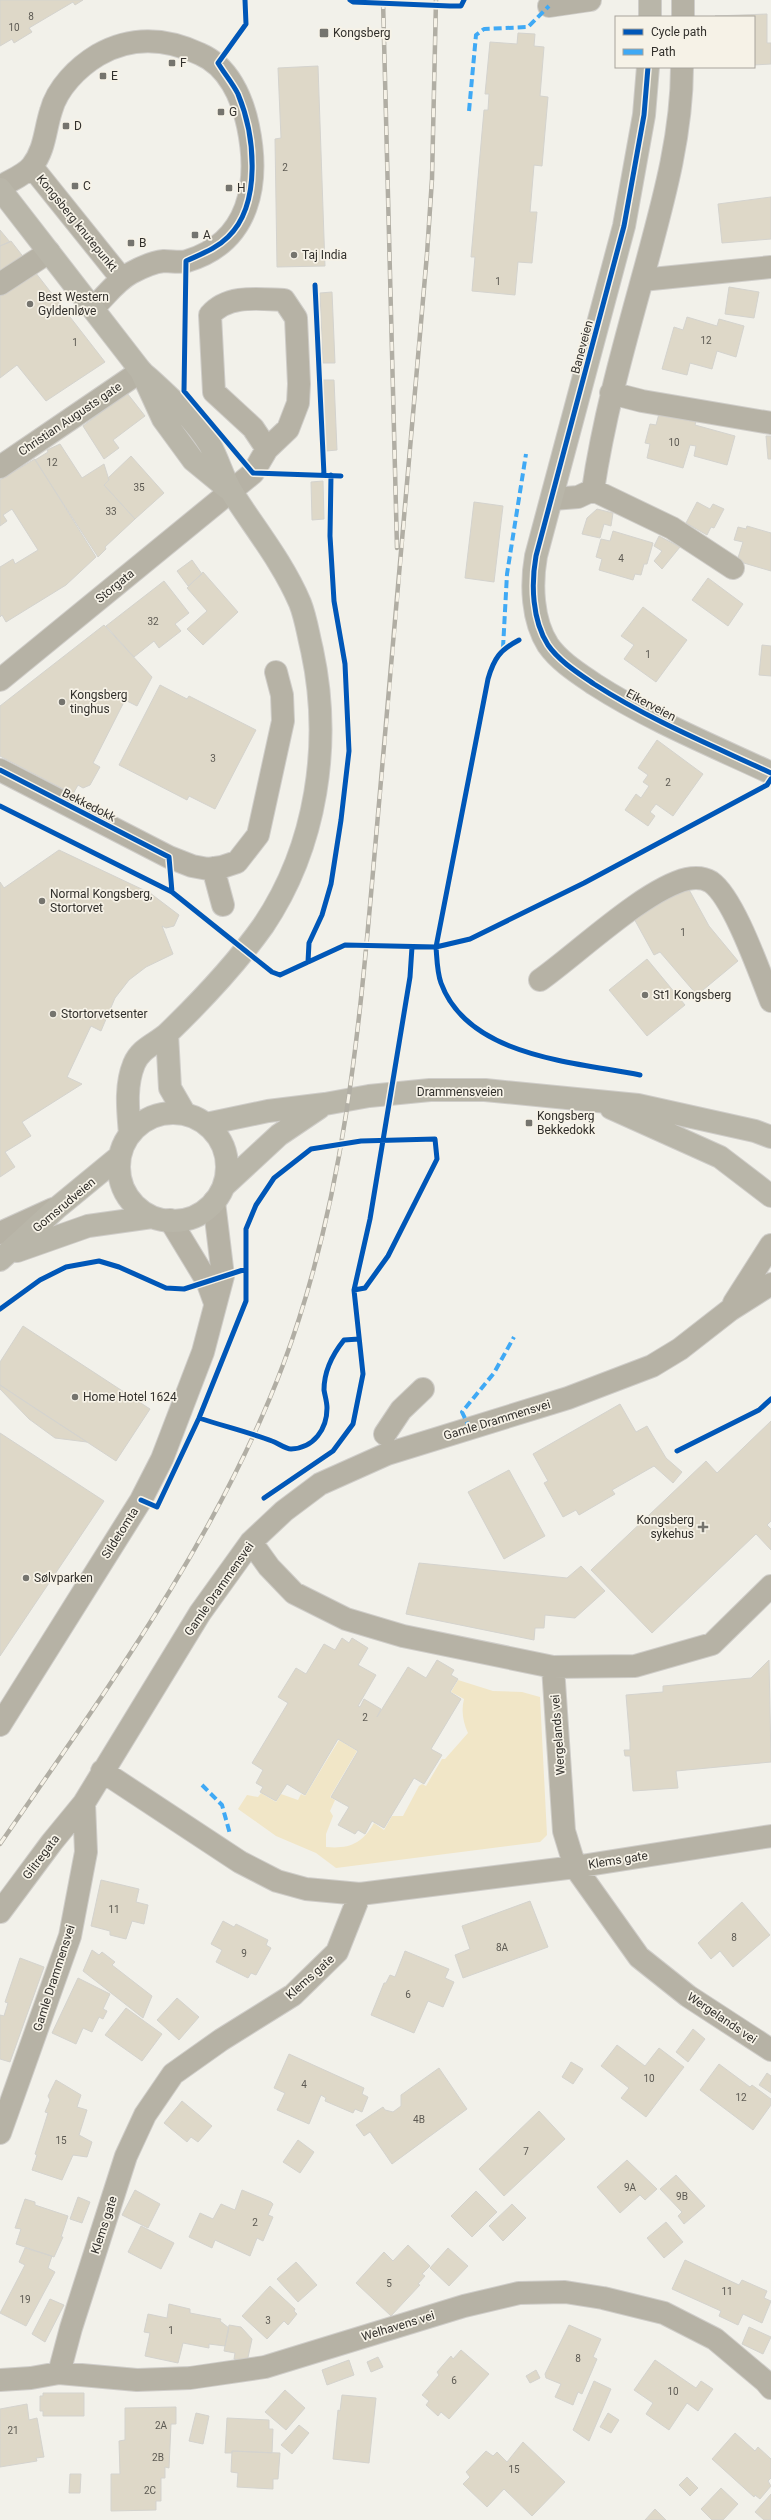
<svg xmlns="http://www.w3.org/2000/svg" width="771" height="2520" font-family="Roboto,sans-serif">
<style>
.green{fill:#f1e6c7}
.building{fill:#ded8c8;stroke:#d4d3ce}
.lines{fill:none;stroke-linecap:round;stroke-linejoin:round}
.minor-casing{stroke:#cfcdc9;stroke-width:24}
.major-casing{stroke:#cfcdc9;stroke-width:24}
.minor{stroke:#b6b2a5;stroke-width:22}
.major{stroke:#b9b6a9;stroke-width:22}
.rail-casing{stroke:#b1aea4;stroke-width:4.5}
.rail{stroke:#f6f2e7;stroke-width:3;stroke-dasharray:9;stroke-linecap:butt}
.quiet{stroke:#3fa9f5;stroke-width:4;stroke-dasharray:8 4;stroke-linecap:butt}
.cycleway-casing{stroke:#f6f2e7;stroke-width:8}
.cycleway{stroke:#0057b8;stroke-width:5}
.poi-dot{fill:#75746e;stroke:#f6f2e7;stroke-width:1.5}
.labels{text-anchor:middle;stroke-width:3.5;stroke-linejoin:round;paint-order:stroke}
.number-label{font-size:10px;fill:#5d5a53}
.poi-label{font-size:12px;fill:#32302c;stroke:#f6f2e7;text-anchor:start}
.street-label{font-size:12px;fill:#32302c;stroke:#f6f2e7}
</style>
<rect width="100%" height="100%" fill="#f2f1ea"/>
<!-- green -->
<path class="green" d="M458 1680 493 1691 522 1692 540 1697 547 1835 540 1842 336 1868 316 1853 276 1836 238 1809 247 1795 258 1797 261 1793 276 1802 281 1794 298 1800 301 1794 305 1796 339 1740 357 1751 330 1797 335 1800 330 1811 333 1816 326 1834V1847C349 1849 362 1844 374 1823L384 1830 392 1816H403L419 1786 422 1784 426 1786 442 1759H445L468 1733C463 1722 461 1711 464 1699L451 1692Z"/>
<!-- building -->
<path class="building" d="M0 0H83L75 5 73 2 29 28 32 32 14 43 12 39 0 46Z
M767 14V43H771V64L754 65V17L715 16Z
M518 33 535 34 534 46 544 47 540 96 548 97 542 166 534 165 530 212H537L532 263 518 262 515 295 472 291 475 257H471L484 110H488L489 94H485L490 42 517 44Z
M318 66 325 266 277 267 275 139 281 138 278 68Z
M771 197V239L722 243 718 204Z
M0 230 10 242 0 246Z
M11 241 105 362 46 401 17 365 0 378V246Z
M729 287 759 292 754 318 725 314Z
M332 292 335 363H323L320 293Z
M687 317 717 326 719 319 744 326 736 357 717 351 712 369 690 363 687 375 662 369 674 327 683 330Z
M323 380H334L337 450 326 451Z
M127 393 145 416 113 440 119 448 104 459 83 426Z
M660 410 696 421 695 425 735 436 727 465 694 456 696 446 690 445 683 468 647 458 650 444 645 443 650 424 656 425Z
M766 436H771V459H768Z
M60 444 82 478 104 464 109 480 104 485 135 519 105 547 106 549 98 557 35 460 48 452 47 450Z
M131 456 164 493 135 519 104 485 109 480 108 478Z
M35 459 96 557 66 585 6 622 2 615 0 617V567L13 559 15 564 38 550 12 509 3 515 7 521 0 526V480Z
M323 481 324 519 312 520 311 482Z
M474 502 503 506 494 582 465 578Z
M697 502 710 509 713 504 724 509 714 528 711 527 707 535 686 523Z
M597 509 613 513 611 526 604 524 600 538 582 534 587 518Z
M747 526 771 533V571L737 561 743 542 734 540 738 527 746 529Z
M613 531 653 543 647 564H644L641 575 635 574 633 580 599 570 602 559 596 557 601 539 610 541Z
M659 536 680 547 662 569 654 561 662 551 654 546Z
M192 560 202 574 188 586 177 571Z
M203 572 238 612 203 645 187 629 207 611 187 588Z
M708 578 743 604 728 626 692 600Z
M164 581 189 613 175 624 181 631 159 648 154 641 134 657 106 626Z
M643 607 687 640 656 682 624 659 634 645 621 636Z
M104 625 152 677 137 706 125 700 93 763 100 767 90 785 83 788 78 785 73 794 0 756V706Z
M762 645 771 646V676L759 675Z
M160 685 187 699 189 696 256 730 215 809 189 796 187 800 119 765Z
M657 740 703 774 673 816 656 804 650 812 655 816 648 826 625 810 636 794 641 798 649 786 643 782 648 775 638 768Z
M59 850 150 893 179 915 174 926 166 928 162 926 173 954 146 967 129 980 115 998 101 1031 91 1026 67 1077 82 1084 22 1122 31 1136 5 1152 15 1167 0 1177V882L4 888Z
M687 886 709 926 738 961 697 995 660 952 654 955 632 915Z
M647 959 685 1005 647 1036 609 990Z
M23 1326 150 1409 116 1461 0 1385V1362Z
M0 1385 33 1407 87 1442 55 1438 29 1419 0 1389Z
M620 1404 636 1432 647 1426 666 1458 682 1472 673 1483 654 1466 612 1490 615 1494 579 1515 576 1510 563 1517 544 1483 548 1481 533 1454Z
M771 1421V1521L767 1525 771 1529V1550L756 1534 652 1633 591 1570 706 1461 717 1473Z
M0 1433 104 1501 0 1656Z
M509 1470 545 1536 504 1559 468 1492Z
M419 1563 567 1578 581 1566 605 1591 575 1618 545 1615 544 1628H535L534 1640 406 1614Z
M342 1638 349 1643 352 1638 368 1648 358 1665 376 1675 358 1706 360 1707 364 1699 381 1709 377 1717 408 1667 426 1678 437 1660 454 1670 451 1675 458 1679 450 1692 461 1699 431 1749 442 1755 424 1784 414 1778 384 1828 372 1821 365 1834 358 1830 355 1834 338 1825 349 1807 331 1797 358 1751 338 1739 305 1795 287 1784 276 1801 260 1792 263 1787 256 1783 263 1770 252 1763 288 1703 278 1697 296 1668 306 1674 324 1644 335 1650Z
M769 1660 771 1762 676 1771 678 1788 633 1791 630 1756H625L624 1750H630V1743L626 1695 663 1692V1686L751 1678Z
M101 1880 139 1889 136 1902 148 1905 144 1924 132 1921 126 1939 110 1935V1931L91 1926Z
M530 1901 548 1947 463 1978 455 1955 470 1949 462 1926Z
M742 1902 770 1935 733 1967 720 1951 711 1959 698 1943Z
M223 1921 234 1927 236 1924 268 1940 266 1945 271 1948 256 1975 251 1973 248 1978 216 1962 222 1950 211 1944Z
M92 1950 99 1955 102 1952 115 1962 112 1965 152 1996 143 2018 83 1971Z
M405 1951 449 1969 445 1978 454 1982 443 2007 428 2001 414 2033 371 2015 384 1983H386L390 1975 395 1977Z
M20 1958 44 1967 10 2062 0 2059V2015L4 2016 8 2003 5 2002Z
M78 1978 110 1994 103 2009 107 2011 103 2019 99 2017 92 2032 83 2028 76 2044 52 2033Z
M177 1998 199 2017 179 2040 157 2020Z
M126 2008 162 2034 142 2061 105 2035Z
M693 2029 705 2039 688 2062 676 2052Z
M617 2045 645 2066 659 2048 684 2067 646 2117 621 2098 629 2088 601 2066Z
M289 2054 364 2088 362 2094 368 2097 362 2112 355 2109 353 2113 325 2101 326 2098 321 2095 309 2124 277 2110 285 2093 274 2088Z
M571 2062 583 2069 573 2084 562 2077Z
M719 2064 750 2087 752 2085 771 2099V2105L753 2130 700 2090Z
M439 2068 467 2109 392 2164 370 2132 364 2136 356 2125 383 2107 385 2110 393 2112 401 2106V2095Z
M767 2073 771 2076V2093L759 2085Z
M56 2080 81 2095 77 2107 87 2110 79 2135 92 2142 87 2157 73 2155 62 2180 32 2170 37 2155 35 2154 48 2113 45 2112 50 2100 48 2096Z
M182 2101 212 2126 198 2142 191 2137 187 2142 164 2123Z
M539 2111 565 2139 504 2196 479 2169Z
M298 2140 314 2152 300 2173 283 2162Z
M627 2160 657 2189 645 2200 640 2195 620 2213 597 2187Z
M676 2175 705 2206 684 2224 678 2216 682 2212 660 2189Z
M135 2190 160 2204 148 2228 122 2215Z
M242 2190 271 2202 273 2204 268 2215 273 2217 263 2241 257 2238 250 2256 215 2240 212 2248 189 2237 200 2213 213 2219 221 2204 235 2210Z
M476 2191 497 2212 472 2237 451 2216Z
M78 2197 90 2202 82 2223 70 2219Z
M25 2199 35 2202V2205L68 2216 61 2237H63L54 2257 16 2244 21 2229 15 2228Z
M512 2204 526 2218 503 2241 489 2226Z
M666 2222 683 2242 664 2258 647 2238Z
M141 2226 174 2243 161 2269 128 2252Z
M408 2245 430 2266 422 2274 425 2276 418 2284 420 2285 391 2316 356 2283 384 2252 393 2261Z
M25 2248 52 2256 48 2268 55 2272 26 2326 0 2313 25 2265 19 2262Z
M448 2248 468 2266 449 2286 430 2268Z
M685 2260 739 2285 742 2280 767 2291 764 2298 771 2301 762 2323 743 2314 738 2325 719 2316 721 2311 672 2289Z
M296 2262 317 2285 298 2302 277 2279Z
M270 2286 295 2309 294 2311 297 2314 288 2325 284 2321 267 2339 242 2316Z
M50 2299 64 2305 45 2342 32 2334Z
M169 2304 190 2309V2313L221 2319 220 2321 229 2328 225 2346 209 2344V2348L183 2343 178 2363 145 2356 150 2333 144 2332 148 2314 167 2318Z
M229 2325 241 2327 252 2339 247 2362 234 2359 235 2353 224 2351Z
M569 2325 601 2339 593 2357 597 2359 582 2394 578 2392 573 2405 555 2397 561 2384 546 2378 545 2374Z
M749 2327 771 2337 763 2354 742 2344Z
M461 2350 489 2374 449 2419 441 2412 438 2416 426 2405 429 2401 422 2395 439 2375 437 2372 451 2356 453 2359Z
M378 2357 383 2367 371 2372 367 2362Z
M349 2360 354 2375 327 2385 322 2370Z
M655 2360 696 2388 701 2381 713 2389 698 2411 687 2403 669 2430 646 2414 653 2403 634 2390Z
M536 2370 540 2378 530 2383 526 2376Z
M594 2381 611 2389 589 2441 573 2430Z
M285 2390 305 2408 286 2430 265 2412Z
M43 2393H84V2416H43V2411H40V2396H43Z
M342 2395 376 2398 369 2463 333 2459 338 2410 340 2411Z
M27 2404 29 2420 37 2418 44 2457 36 2458 37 2461 0 2467V2409Z
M176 2407V2424H171L169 2468 165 2467V2478H161V2501H156V2510L111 2511V2474H120L119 2441 125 2440V2408Z
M196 2413 209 2416 203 2444 189 2441Z
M608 2413 619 2420 611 2433 600 2427Z
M227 2418 269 2420V2429H273L272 2453 232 2451V2453H225Z
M299 2425 309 2433 292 2454 281 2445Z
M735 2433 755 2451 758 2447 771 2459V2478L768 2481 771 2486 760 2499 755 2495 754 2497 712 2459Z
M523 2442 565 2482 532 2516 504 2489 487 2507 463 2484 470 2477 466 2472 486 2451 493 2456 497 2452 507 2462Z
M232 2451 280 2453 278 2479H273V2489L237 2487 238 2473 231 2472Z
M70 2474H81L80 2493H69Z
M687 2477 698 2488 690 2496 679 2485Z
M721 2488 738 2504 723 2520H712L701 2509Z
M771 2494V2520H764L755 2512Z
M655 2509 666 2520H645Z"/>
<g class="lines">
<defs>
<path id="minor" d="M549 6 590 0
M683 17V0
M32 167 122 279
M0 187C9 181 25 175 32 166 45 150 45 129 51 111 57 88 78 67 98 55 131 36 166 38 200 54 228 66 242 97 248 126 260 183 250 242 187 261 180 263 172 261 164 261 154 262 140 268 131 273 116 281 105 297 93 308
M642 280 771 267
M0 284 49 252
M611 393 642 401 771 423
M0 467 141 371
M593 490 672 528 733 568
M553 499 578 497 593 490C604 415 625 342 645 269 663 202 682 136 682 67
M0 680 253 473 267 449 288 429 298 403 299 384 296 318 284 300C259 299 228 294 210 315L214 392 253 428 267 449
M0 770 169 857 192 866 208 869 222 867 237 862 258 835 283 721 282 695 276 672
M213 868 223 905
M540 980C578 953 645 889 687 879 696 877 703 877 711 882 734 898 760 974 771 1001
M170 1220 207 1281 215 1303
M0 1233 53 1209
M734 1303 771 1245
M385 1434 401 1410 423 1389
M251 1542 269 1567 294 1593 346 1619 403 1636 553 1667 564 1831 575 1867 639 1957 688 1996 771 2050
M553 1667 635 1666 712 1644 771 1586
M0 1725 141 1500 162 1459 203 1352 223 1276 214 1202
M102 1771 240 1862 277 1881 306 1889 360 1894
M0 1912 52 1842 84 1803
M0 2133 70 1936 86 1852 84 1803 200 1613 251 1542 284 1511 320 1484 387 1454 568 1398 652 1366 680 1349 730 1310 771 1284
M59 2373 71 2328 126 2156 145 2115 173 2074 221 2040 293 1995 337 1952 360 1894 575 1867 771 1836
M0 2380 31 2378 59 2373 137 2380 190 2378 265 2367 464 2306 519 2293 565 2292 603 2298 664 2313 715 2339 765 2381 771 2388"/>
<path id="major" d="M650 17V0
M648 67 644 115 624 226 536 556C531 584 532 620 548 645 559 661 578 673 594 684 650 720 711 745 771 773
M0 189 141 371 163 419 193 460 227 488
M167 1034 170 1088 185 1114
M611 1108 720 1157 771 1196
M119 1167a54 54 0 1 1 108 0a54 54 0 1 1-108 0Z
M206 1124 268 1111 325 1104 369 1096 430 1090H485L638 1105 755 1131 771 1137
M130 1134C128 1110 125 1086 134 1064 141 1047 157 1044 169 1032 203 999 236 964 263 926 317 846 332 743 312 650 308 634 306 618 300 603 283 563 256 530 233 494 223 479 219 461 210 445 193 417 165 393 141 371
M224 1186 279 1135 319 1108
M17 1251 88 1226 152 1217
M0 1260 58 1207 120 1156"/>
</defs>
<!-- minor casing -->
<use href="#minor" class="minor-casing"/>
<!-- major casing -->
<use href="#major" class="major-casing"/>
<!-- minor -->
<use href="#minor" class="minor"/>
<!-- major -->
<use href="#major" class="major"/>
<defs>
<path id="rail" d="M383 0 397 548
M0 1844C105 1692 218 1538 283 1365 348 1192 361 1008 377 826 395 635 410 444 427 254L432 179 436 0"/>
</defs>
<!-- rail casing -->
<use href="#rail" class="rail-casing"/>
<!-- rail -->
<use href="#rail" class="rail"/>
<!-- quiet -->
<path class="quiet" d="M469 111 476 35 484 29 528 27 549 6
M503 648 507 574 526 454
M470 1429 462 1412 494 1373 514 1337
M202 1785 222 1805 230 1834"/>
<defs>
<path id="cycleway" d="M245 0 246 24 218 63C224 73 233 84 238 94 255 135 262 204 228 237 216 249 201 254 186 261L184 391 253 473 341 476
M350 0 353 2 450 6H461L464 0
M648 67 644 115 624 226 536 556C531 584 532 620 548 645 559 661 578 673 594 684 650 720 711 745 771 773
M315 285 324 475
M519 640C500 650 494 658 488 679L436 947C437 959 437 972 441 983 468 1057 575 1062 640 1075
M0 770 169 857 172 892
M0 806 172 892 272 972 280 975 345 945 436 947 470 939 584 883 767 785 771 779
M308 962 309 943 322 915 331 884 341 820 349 751 345 664 334 601 330 536 331 475
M0 1309 40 1280 66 1267 99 1261 119 1267 166 1288 184 1289 246 1269
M199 1418C223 1426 248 1432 272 1441 278 1443 285 1449 291 1449 314 1448 327 1429 327 1408 327 1402 325 1396 324 1390 324 1371 332 1355 344 1340L359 1339
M677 1451 759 1410 771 1399
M264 1498 333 1451 353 1424 363 1374 354 1290 370 1219 410 977 412 947
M141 1500 157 1507 199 1418 246 1301V1229L256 1205 274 1178 311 1149 361 1141 435 1139 437 1159 434 1165 388 1256 365 1288 354 1290"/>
</defs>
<!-- cycleway casing -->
<use href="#cycleway" class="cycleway-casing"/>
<!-- cycleway -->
<use href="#cycleway" class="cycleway"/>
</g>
<!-- markers -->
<g class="poi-dot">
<rect x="319" y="28" width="10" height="10" rx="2"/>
<rect x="168" y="59" width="8" height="8" rx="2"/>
<rect x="99" y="72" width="8" height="8" rx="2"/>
<rect x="217" y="108" width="8" height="8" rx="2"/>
<rect x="62" y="122" width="8" height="8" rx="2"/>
<rect x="71" y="182" width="8" height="8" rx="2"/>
<rect x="225" y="184" width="8" height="8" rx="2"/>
<rect x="191" y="231" width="8" height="8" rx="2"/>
<rect x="127" y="239" width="8" height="8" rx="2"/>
<circle cx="294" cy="255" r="4"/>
<circle cx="30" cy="304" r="4"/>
<circle cx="62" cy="702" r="4"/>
<circle cx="42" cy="901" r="4"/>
<circle cx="645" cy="995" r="4"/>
<circle cx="53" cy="1014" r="4"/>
<rect x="525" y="1119" width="8" height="8" rx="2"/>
<circle cx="75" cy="1397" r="4"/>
<path d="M701 1521h4v4h4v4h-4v4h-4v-4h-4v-4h4z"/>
<circle cx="26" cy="1578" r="4"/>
</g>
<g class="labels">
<!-- number labels -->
<g class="number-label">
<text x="31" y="20">8</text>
<text x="14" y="31">10</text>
<text x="285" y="171">2</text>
<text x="498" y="285">1</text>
<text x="706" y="344">12</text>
<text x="75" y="346">1</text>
<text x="674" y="446">10</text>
<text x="52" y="466">12</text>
<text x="139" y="491">35</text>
<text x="111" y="515">33</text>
<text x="621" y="562">4</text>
<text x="153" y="625">32</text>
<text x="648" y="658">1</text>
<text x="213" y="762">3</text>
<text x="668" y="786">2</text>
<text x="683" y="936">1</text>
<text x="365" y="1721">2</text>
<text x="114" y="1913">11</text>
<text x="734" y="1941">8</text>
<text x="502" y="1951">8A</text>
<text x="244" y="1957">9</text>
<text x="408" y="1998">6</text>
<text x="649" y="2082">10</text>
<text x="304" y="2088">4</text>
<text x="741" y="2101">12</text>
<text x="419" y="2123">4B</text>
<text x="61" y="2144">15</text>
<text x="526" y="2155">7</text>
<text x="630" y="2191">9A</text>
<text x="682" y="2200">9B</text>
<text x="255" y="2226">2</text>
<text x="389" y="2287">5</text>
<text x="727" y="2295">11</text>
<text x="25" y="2303">19</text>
<text x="268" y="2324">3</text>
<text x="171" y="2334">1</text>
<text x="578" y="2362">8</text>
<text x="454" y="2384">6</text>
<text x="673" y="2395">10</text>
<text x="161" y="2429">2A</text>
<text x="13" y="2434">21</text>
<text x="158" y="2461">2B</text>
<text x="514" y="2473">15</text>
<text x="150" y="2494">2C</text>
</g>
<!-- poi labels -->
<g class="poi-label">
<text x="333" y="37">Kongsberg</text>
<text x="180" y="67">F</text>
<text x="111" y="80">E</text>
<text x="229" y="116">G</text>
<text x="74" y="130">D</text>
<text x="83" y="190">C</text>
<text x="237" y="192">H</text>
<text x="203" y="239">A</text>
<text x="139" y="247">B</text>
<text x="302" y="259">Taj India</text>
<text x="38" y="301">Best Western<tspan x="38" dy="14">Gyldenløve</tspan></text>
<text x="70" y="699">Kongsberg<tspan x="70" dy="14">tinghus</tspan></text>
<text x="50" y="898">Normal Kongsberg,<tspan x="50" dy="14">Stortorvet</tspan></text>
<text x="653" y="999">St1 Kongsberg</text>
<text x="61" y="1018">Stortorvetsenter</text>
<text x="537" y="1120">Kongsberg<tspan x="537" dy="14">Bekkedokk</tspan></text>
<text x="83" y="1401">Home Hotel 1624</text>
<text x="694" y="1524" text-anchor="end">Kongsberg<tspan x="694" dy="14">sykehus</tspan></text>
<text x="34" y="1582">Sølvparken</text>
</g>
<!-- street labels -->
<g class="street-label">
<text transform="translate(77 223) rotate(51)" y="4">Kongsberg knutepunkt</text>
<text transform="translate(582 347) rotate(-75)" y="4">Baneveien</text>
<text transform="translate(70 419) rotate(-34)" y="4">Christian Augusts gate</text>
<text transform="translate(115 586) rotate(-39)" y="4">Storgata</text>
<text transform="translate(651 705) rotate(28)" y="4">Eikerveien</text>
<text transform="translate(89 805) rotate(27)" y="4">Bekkedokk</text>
<text x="460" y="1096">Drammensveien</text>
<text transform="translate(64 1205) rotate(-40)" y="4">Gomsrudveien</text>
<text transform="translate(497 1420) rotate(-17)" y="4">Gamle Drammensvei</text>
<text transform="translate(120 1533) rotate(-58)" y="4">Sildetomta</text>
<text transform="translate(219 1589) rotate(-55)" y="4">Gamle Drammensvei</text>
<text transform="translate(558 1735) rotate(-94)" y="4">Wergelands vei</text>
<text transform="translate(41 1857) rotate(-53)" y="4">Glitregata</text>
<text transform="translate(618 1860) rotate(-9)" y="4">Klems gate</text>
<text transform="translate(310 1977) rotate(-42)" y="4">Klems gate</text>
<text transform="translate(54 1978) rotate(-72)" y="4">Gamle Drammensvei</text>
<text transform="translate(722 2018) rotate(34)" y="4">Wergelands vei</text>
<text transform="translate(104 2225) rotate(-72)" y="4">Klems gate</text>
<text transform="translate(398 2326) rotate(-17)" y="4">Welhavens vei</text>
</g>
</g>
<!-- legend -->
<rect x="615" y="16" width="140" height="52" fill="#f6f2e7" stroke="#a8a49c"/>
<rect x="623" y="29" width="20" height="6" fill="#0057b8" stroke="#a8a49c"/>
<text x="651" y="36" font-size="12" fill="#32302c">Cycle path</text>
<rect x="623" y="49" width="20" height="6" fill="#3fa9f5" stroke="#a8a49c"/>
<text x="651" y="56" font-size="12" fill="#32302c">Path</text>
</svg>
